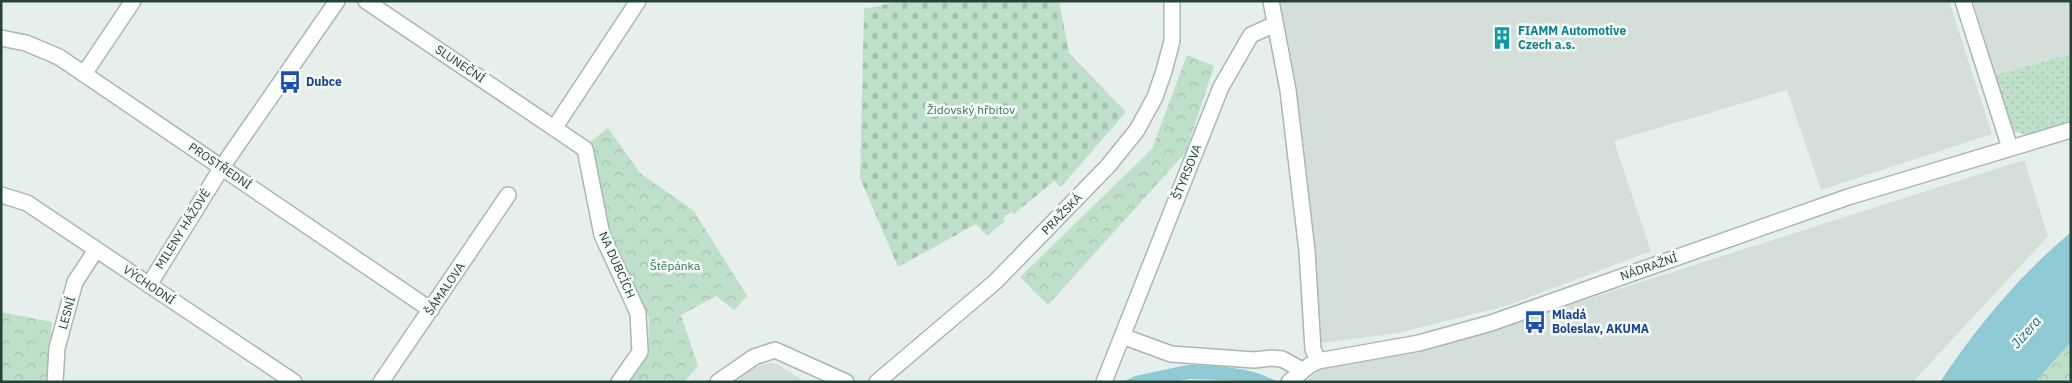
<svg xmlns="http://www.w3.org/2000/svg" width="2072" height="383" font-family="'IBM Plex Sans',sans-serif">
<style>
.built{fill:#d4dfda}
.grass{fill:url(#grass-dots)}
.forest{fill:url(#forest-crowns)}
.cemetery{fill:url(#cemetery-stones)}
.water{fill:#8ec9d4}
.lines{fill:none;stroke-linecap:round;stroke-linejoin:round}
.minor-casing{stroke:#a8b8b2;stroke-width:18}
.minor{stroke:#fff;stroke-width:15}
.labels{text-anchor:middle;stroke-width:5;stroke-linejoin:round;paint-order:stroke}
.culture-label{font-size:12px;font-weight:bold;fill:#0d838f;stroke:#f7fbf9;text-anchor:start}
.street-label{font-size:12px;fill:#24423a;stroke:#f7fbf9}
.transit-label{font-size:12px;font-weight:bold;fill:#164399;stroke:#f7fbf9;text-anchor:start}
.park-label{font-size:12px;fill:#2d7a4b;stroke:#f7fbf9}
.water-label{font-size:14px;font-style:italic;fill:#1c6f80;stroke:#f7fbf9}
</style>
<defs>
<pattern id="grass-dots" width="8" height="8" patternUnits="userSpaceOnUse" patternTransform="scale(1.25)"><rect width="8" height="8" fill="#bfe0c8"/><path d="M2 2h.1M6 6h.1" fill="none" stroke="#a4c1ad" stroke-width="1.8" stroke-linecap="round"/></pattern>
<pattern id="forest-crowns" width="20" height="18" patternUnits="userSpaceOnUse" patternTransform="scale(1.25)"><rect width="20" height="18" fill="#bfe0c8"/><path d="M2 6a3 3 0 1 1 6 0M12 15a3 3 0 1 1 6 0" fill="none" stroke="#a4c1ad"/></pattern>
<pattern id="cemetery-stones" width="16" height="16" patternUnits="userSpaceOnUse" patternTransform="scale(1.25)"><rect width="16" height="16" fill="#bfe0c8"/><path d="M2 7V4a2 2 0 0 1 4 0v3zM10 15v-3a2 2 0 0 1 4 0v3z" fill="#a4c1ad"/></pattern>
</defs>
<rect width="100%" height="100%" fill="#e6efeb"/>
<!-- built -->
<path class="built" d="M1281 1H1949L1992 134 1821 190 1787 90 1614 141 1651 251 1509 305 1398 333 1322 343 1308 197 1283 39Z
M1973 1H2071V54L1995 75Z
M2024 160 2048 236 1913 382H1305L1321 368 1424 351Z
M771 363 779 365 805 382H732L755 367Z"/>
<!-- grass -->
<path class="grass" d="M2071 54V121L2027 135 2013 131 1995 75Z"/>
<!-- forest -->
<path class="forest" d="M1187 55 1214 66 1186 152 1048 305 1020 277 1152 149Z
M608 128 640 173 694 211 747 296 734 310 716 296 681 315 698 366 684 382H629L648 354 649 318 610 233 589 143Z
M1 312 52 322 48 382H1Z
M2071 342V376L2066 382H2035Z"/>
<!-- cemetery -->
<path class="cemetery" d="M900 1H1059L1069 53 1126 112 1061 187 1054 181 1014 214 1012 211 1003 218 1005 221 987 236 976 224 898 267 860 178 864 9Z"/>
<!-- water -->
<path class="water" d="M2071 232V342L2035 382H1940C1978 325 2018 277 2071 232Z
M1187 365C1218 365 1251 367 1278 382L1191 379 1168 382H1123L1135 376Z"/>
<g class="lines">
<defs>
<path id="minor" d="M366 1 585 149 602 235 638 313 640 352 619 382
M1271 1 1288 90 1307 251 1313 349 1318 361
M1963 1 2010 148
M1 38 26 43 59 57 431 310
M84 74 133 1
M555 127 638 1
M1 195 27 203 294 382
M149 285 222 167 337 1
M1122 336 1171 354 1254 360 1272 358 1282 359 1302 370
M55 382 57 348 75 282 96 250
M381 382 508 195
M718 382 754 357 775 350 846 382
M877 382 995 282 1108 166 1137 130 1155 97 1164 71 1172 41V1
M1104 382 1221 87 1251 35 1275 24
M1289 382 1310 365 1318 361 1419 343 1491 323 1848 197 2071 130"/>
</defs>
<!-- minor casing -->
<use href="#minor" class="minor-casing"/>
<!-- minor -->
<use href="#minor" class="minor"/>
</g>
<!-- icons -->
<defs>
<symbol id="building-bare" viewBox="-9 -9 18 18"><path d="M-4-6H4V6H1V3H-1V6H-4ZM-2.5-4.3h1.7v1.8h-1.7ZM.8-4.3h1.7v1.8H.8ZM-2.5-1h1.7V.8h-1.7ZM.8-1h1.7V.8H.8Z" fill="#0f9aa8" stroke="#f7fbf9" stroke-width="2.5" paint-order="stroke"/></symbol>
<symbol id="bus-bare" viewBox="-9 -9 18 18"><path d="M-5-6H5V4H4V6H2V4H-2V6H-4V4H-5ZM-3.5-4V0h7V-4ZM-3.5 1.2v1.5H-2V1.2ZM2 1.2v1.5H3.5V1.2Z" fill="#1a4fb4" stroke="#f7fbf9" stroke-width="2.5" paint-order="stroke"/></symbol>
</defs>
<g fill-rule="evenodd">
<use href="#building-bare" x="1486" y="22" width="32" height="32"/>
<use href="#bus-bare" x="274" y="66" width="32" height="32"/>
<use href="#bus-bare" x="1519" y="306" width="32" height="32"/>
</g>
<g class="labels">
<!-- culture labels -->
<g class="culture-label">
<text x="1518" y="35">FIAMM Automotive<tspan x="1518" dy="14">Czech a.s.</tspan></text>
</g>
<!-- street labels -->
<g class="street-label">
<text transform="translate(460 64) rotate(34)" y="4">SLUNEČNÍ</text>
<text transform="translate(220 166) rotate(34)" y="4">PROSTŘEDNÍ</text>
<text transform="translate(1187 172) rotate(-68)" y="4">ŠTYRSOVA</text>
<text transform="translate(1062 214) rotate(-46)" y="4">PRAŽSKÁ</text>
<text transform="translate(183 229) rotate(-58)" y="4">MILENY HÁŽOVÉ</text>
<text transform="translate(617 265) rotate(66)" y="4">NA DUBCÍCH</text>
<text transform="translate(1649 267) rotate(-19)" y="4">NÁDRAŽNÍ</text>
<text transform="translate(149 285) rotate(34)" y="4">VÝCHODNÍ</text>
<text transform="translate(445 289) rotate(-56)" y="4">ŠÁMALOVA</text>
<text transform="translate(67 313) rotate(-75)" y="4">LESNÍ</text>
</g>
<!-- transit labels -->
<g class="transit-label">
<text x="306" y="86">Dubce</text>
<text x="1552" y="319">Mladá<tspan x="1552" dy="14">Boleslav, AKUMA</tspan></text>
</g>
<!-- park labels -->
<g class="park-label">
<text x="971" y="114">Židovský hřbitov</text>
<text x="675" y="270">Štěpánka</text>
</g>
<!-- water labels -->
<g class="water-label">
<text transform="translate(2026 332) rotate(-49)" y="5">Jizera</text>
</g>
</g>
<!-- border -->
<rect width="2072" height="383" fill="none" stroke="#24423a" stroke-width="5"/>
</svg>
